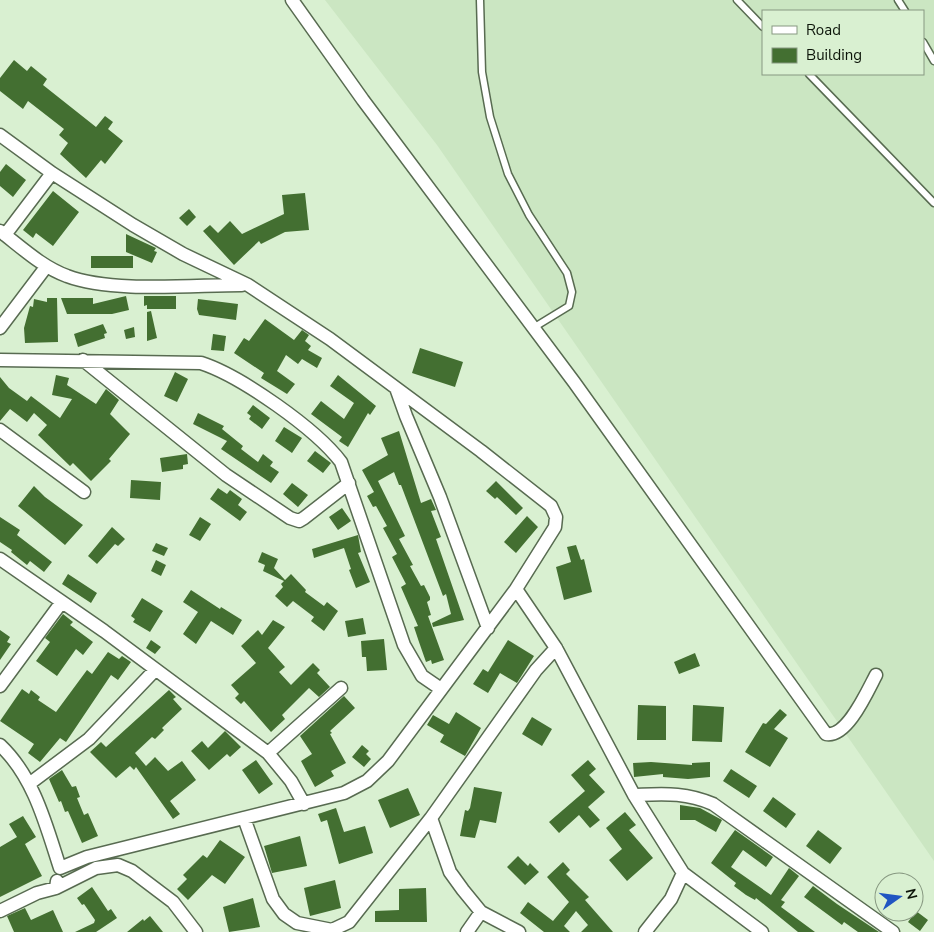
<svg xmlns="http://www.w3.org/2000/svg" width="934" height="932" font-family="'Nunito Sans',sans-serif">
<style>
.built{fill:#cbe6c2;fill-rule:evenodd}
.building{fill:#436f31}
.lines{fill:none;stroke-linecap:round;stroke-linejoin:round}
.service-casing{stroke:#586b51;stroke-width:9}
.minor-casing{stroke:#586b51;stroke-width:15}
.service{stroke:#fff;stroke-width:6}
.minor{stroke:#fff;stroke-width:12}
</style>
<rect width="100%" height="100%" fill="#d9f0d1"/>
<!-- built -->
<path class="built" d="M325 0H934V861L437 145ZM763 11H923V74H763Z"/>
<!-- building -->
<path class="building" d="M14 60 27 71 31 66 47 79 43 85 96 127 105 116 113 122 108 129 123 141 105 164 101 160 86 178 60 154 68 143 59 135 64 129 28 101 23 109 0 91V78Z
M6 164 26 180 13 197 0 186V172Z
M53 191 79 212 53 246 36 233 33 238 23 230Z
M305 193 309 230 285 232 261 244 259 241 234 265 203 231 210 225 218 233 230 221 242 234 284 214 282 195Z
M189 209 196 217 187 226 179 218Z
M126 234 156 248 154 251 157 252 152 263 126 252Z
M91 256H133V268H91Z
M126 296 129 310 112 314H67L61 298H93V304Z
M144 296H176V309H147V305L144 306Z
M47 298H57L58 342 25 343 24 328 30 306 33 307 34 299 47 302Z
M198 299 238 304 236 320 199 315 197 309Z
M151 311 157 338 147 341V312Z
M265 319 294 340 302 330 309 335 305 341 311 346 308 350 322 358 317 368 302 359 298 364 286 355 277 371 295 384 287 394 261 378 264 373 234 353 244 338 249 341Z
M103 324 107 333 104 334 105 338 78 347 74 334Z
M134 327 135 337 126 339 124 330Z
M213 334 226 336 224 351 211 350Z
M420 348 463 362 455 387 412 373Z
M175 372 188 379 177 402 164 396Z
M56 375 69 378 67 385 96 404 106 389 119 400 110 414 130 434 109 459 111 461 91 481 73 463 70 466 38 435 47 425 34 413 27 422 10 409 0 421V377L9 388 27 401 31 396 60 418 72 399 52 395Z
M338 375 376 406 370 415 368 413 348 447 339 441 342 437 311 414 321 401 344 419 354 403 330 386Z
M253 405 270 418 262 429 249 419 251 416 247 413Z
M198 413 224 426 222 429 243 446 241 449 258 462 263 454 273 462 270 466 279 472 271 483 221 449 227 441 193 424Z
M284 427 302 438 292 453 275 441Z
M399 431 421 503 431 499 436 510 431 511 441 537 436 539 464 620 433 627 432 623 451 614 446 594 443 596 401 485H399L394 472 378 481 405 536 399 539 413 565 410 566 421 586 424 585 430 597V600L427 602 431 615 428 616 444 660 432 664 431 660 426 662 419 642 414 627 418 626 401 587 406 584 392 557 397 554 383 528 387 526 376 506 373 507 367 496 374 492 362 470 388 455 381 438Z
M315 451 331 463 323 473 307 461Z
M187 454 188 464 183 465V469L162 472 160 458Z
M131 480 161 482 160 500 130 498Z
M496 481 523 508 516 515 497 497 495 499 486 491Z
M292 483 308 495 298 507 283 494Z
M34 486 45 497 83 525 65 545 18 506Z
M218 488 227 494 230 490 242 499 238 505 247 512 240 521 210 499Z
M342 508 351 521 338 530 329 517Z
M527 516 538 527 516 553 504 542Z
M0 517 20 530 17 535 52 562 44 572 30 561 27 565 11 552 12 550 0 542Z
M200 517 211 524 200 541 189 535Z
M112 527 125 539 118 546 115 544 97 564 88 556Z
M358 535 361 552 358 553 370 582 356 588 349 570 351 569 344 548 314 558 312 549Z
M156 543 168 548 164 556 152 551Z
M576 545 581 560 584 559 592 592 564 600 556 567 571 562 567 547Z
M262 552 278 559 274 568 285 580 291 574 306 590 305 592 324 606 327 602 338 611 324 631 311 621 314 617 293 601 287 607 275 596 283 587 281 584 284 581 263 571 265 565 258 562Z
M156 560 166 565 161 576 151 571Z
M68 574 97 593 91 603 62 584Z
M191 590 220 609 221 607 242 620 233 635 211 621 196 644 183 634 198 612 183 602Z
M142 598 163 611 150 632 133 622 135 619 131 616Z
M63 614 73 622 70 625 93 642 83 655 76 649 57 676 36 661 50 642 45 638Z
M363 618 366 634 348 637 345 621Z
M273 620 285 627 268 648 285 667 279 672 291 685 313 663 320 670 317 673 330 687 319 697 309 688 282 715 285 719 271 732 244 701 241 704 235 698 239 694 231 685 256 663 241 646 258 630 262 635Z
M0 630 10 637 7 642 11 644 0 660Z
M384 639 387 670 367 671 366 657H362L361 641Z
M151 640 161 647 155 654 146 648Z
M508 640 534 656 517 683 500 673 488 693 473 684 483 669 488 672Z
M108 652 119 659 122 656 131 662 118 680 111 675 66 742 60 738 40 762 28 753 34 744 0 721 22 689 29 694 31 690 40 697 38 700 56 712 87 670 92 674Z
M695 653 700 666 679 674 674 662Z
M169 690 176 697 173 699 182 709 162 728 164 730 155 739 152 737 135 753 146 766 155 757 168 771 182 761 196 780 170 801 180 814 173 819 136 767 134 770 130 766 116 778 90 752 101 742 106 747Z
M344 696 355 708 330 731 332 733 330 734 346 763 331 771 334 776 315 787 301 761 312 754 300 736Z
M638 705 666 706V740H637Z
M693 705 724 707 722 742 692 741Z
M780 709 787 715 774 729 788 738 770 767 745 752 763 723 766 724Z
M456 712 481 728 465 756 440 742 444 735 427 725 433 715 449 724Z
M532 717 552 729 542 746 522 734Z
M225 731 241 747 230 757 227 754 209 770 191 751 202 741 208 748Z
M362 745 369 751 366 754 371 759 364 767 352 757Z
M256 760 273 784 259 794 242 770Z
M588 760 596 769 589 775 605 792 588 807 600 820 590 828 579 815 559 833 549 822 585 791 571 775Z
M651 762 692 765V763L710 762V777L688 779 663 777V774L634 777 633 763Z
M731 769 757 786 749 798 723 781Z
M62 770 72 787 76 786 80 797 77 798 84 815 88 813 98 836 82 843 68 811 65 812 61 801 59 802 49 779Z
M474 787 502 792 496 823 480 820 475 838 460 836 465 810 468 811 470 808Z
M408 788 420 815 390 828 378 800Z
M773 797 796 814 786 828 763 811Z
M680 805 700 808 722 820 716 832 695 820H680Z
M336 808 344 832 365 826 373 853 339 864 327 820 321 822 318 814Z
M625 812 636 825 629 830 653 858 627 881 609 860 622 849 606 828Z
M23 816 36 837 25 844 42 876 0 897V847L17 837 9 824Z
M735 830 773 857 766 867 743 850 731 867 771 895 789 868 799 876 781 900 785 902 781 907 815 932H798L756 898 755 900 746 895 734 886 736 883 711 863Z
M818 830 842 848 830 864 806 846Z
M300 836 307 866 272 873 264 846Z
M220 840 245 857 225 884 212 875 188 900 177 889 187 879 183 875 203 855 207 858Z
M518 856 528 866 530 863 539 872 525 885 507 867Z
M563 862 570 870 566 874 589 897 585 900 613 932H581L588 925 576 911 564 926 570 932H544L520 913 528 902 553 921 569 902 547 877Z
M335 880 341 908 310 916 304 888Z
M813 886 837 904 879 932H858L844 922 842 925 804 897Z
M92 887 108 911 111 909 117 918 96 932H75L94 923 95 920 84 904 82 905 77 898Z
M426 888 427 922H375V911L399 910V889Z
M253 898 260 927 229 932 223 907Z
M25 908 31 920 53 910 63 932H14L7 916Z
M916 911 928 920 920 931 908 922Z
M150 916 163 932H127L143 919 144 921Z"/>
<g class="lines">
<defs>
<path id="service" d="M480 0 482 72 490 117 508 174 529 215 567 273 572 292 569 306 533 328
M737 0 763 27
M898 0 905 11
M923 42 934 61
M809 74 934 203"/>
<path id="minor" d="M292 0 363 100 574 382 826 734C847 738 867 692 876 675
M0 135 52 173 133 225 183 254 248 285 330 339 481 451 551 506 556 517 555 527 516 589 388 761 367 781 344 793 87 857 60 868C46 825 34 777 0 745
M0 231C21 247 42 267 67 276 111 293 193 285 242 285
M5 235 52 173
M0 328 46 267
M0 360 201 363C241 376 316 429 341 462L404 645 422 676 441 689
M83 360 226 475 290 518 299 521 304 518 349 483
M396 388 406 416 440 497 488 628
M0 430 84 492
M0 559 104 631 268 753 291 781 304 804
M516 589 556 648 634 795 683 873 762 932
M0 686 61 603
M268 753 341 688
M29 784 89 739 155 670
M634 795C664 794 685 792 713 804L893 932
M244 818 273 899 284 914 297 923 332 930 349 922 431 818
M56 888 96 868 118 865 132 871 173 902 196 932
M0 911 37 893 56 888 57 881
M467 932 481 912
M519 932 481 912 463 890 450 872 431 818 536 670 556 648
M645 932 671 899 683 873"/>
</defs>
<!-- service casing -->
<use href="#service" class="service-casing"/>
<!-- minor casing -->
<use href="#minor" class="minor-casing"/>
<!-- service -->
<use href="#service" class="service"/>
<!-- minor -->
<use href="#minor" class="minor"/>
</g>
<!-- legend -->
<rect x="762" y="10" width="162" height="65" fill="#d9f0d1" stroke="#879881"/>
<rect x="772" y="26" width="25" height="8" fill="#ffffff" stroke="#879881"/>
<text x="806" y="35" font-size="15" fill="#0d150a">Road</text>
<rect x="772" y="48" width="25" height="15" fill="#436f31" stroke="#879881"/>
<text x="806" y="60" font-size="15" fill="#0d150a">Building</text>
<!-- north arrow -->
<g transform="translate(899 897) rotate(76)"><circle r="24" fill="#d9f0d1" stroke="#879881"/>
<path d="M0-4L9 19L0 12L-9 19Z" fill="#2055c2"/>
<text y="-8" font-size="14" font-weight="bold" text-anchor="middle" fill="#0d150a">N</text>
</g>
</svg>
